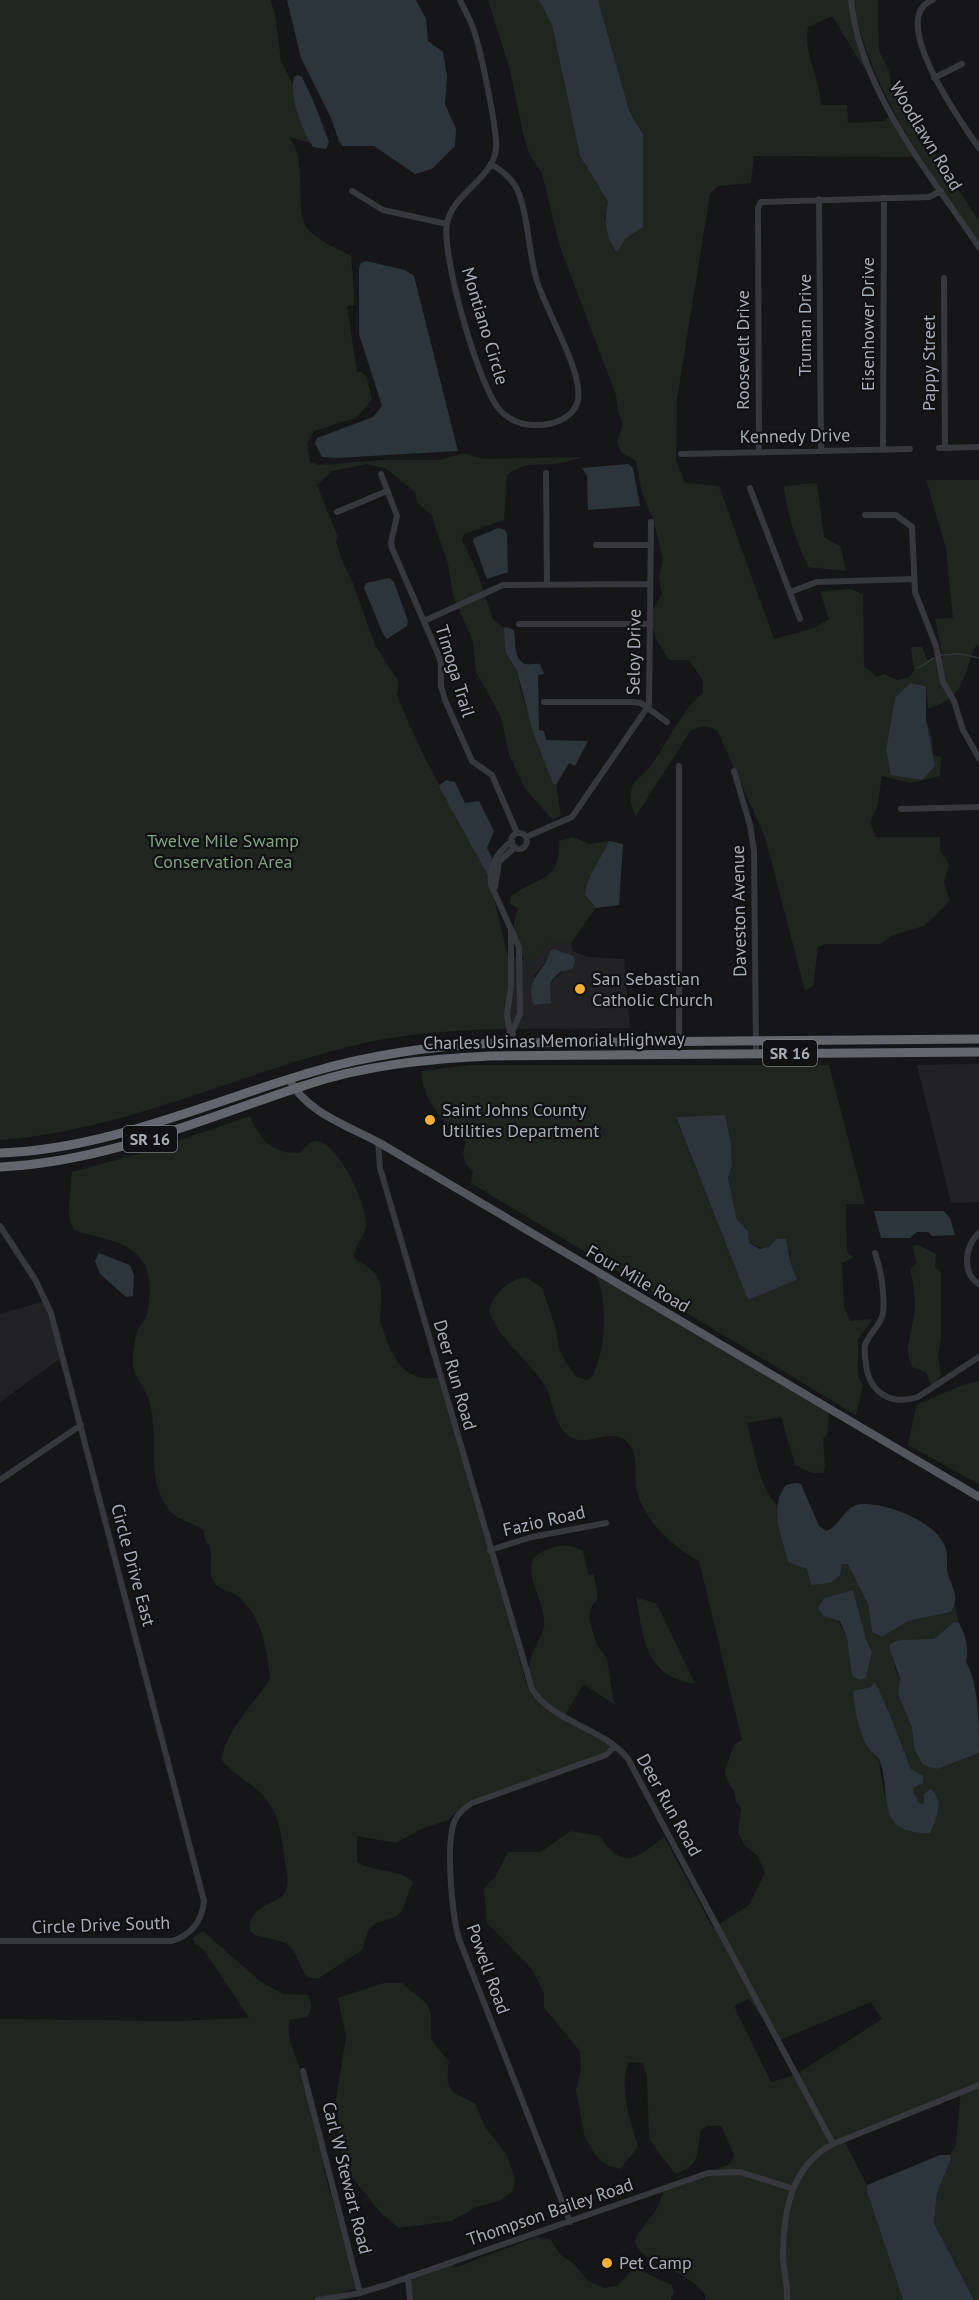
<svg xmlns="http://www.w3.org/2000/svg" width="979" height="2300" font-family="'PT Sans',sans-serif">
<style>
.built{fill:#222225;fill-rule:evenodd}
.green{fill:#1e261f;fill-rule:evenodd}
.water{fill:#2c353c}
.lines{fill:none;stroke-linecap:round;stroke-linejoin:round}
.stream{stroke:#2c353c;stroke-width:1.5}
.minor{stroke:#37383d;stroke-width:6}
.major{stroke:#53555c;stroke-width:8}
.highway{stroke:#63666e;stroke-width:9}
.poi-dot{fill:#f2b134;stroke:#111113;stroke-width:2}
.labels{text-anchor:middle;stroke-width:4.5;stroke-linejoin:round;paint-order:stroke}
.shield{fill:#111113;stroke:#7b7e86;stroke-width:1.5}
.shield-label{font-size:16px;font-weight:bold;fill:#a8adb8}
.street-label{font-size:18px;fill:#a8adb8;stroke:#111113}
.park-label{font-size:18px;fill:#7fa381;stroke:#111113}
.poi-label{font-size:18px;fill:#a8adb8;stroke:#111113;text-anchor:start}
</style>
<rect width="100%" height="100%" fill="#161618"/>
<!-- built -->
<path class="built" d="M551 941 571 943 573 951 588 957 624 959 630 1028 506 1029 509 961 519 955 523 960 536 959ZM550 951 572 965 550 982 551 1003 534 976 549 957Z
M979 1064V1202L951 1203 917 1065Z
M0 1226 50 1309 61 1358 0 1402V1314L42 1302 43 1298 0 1232Z"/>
<!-- green -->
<path class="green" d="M0 0H270L275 13 281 61 293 85 294 101 311 143 289 137C309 161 293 208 307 228 317 241 337 248 351 256L355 305 347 306 357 372H362L367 378 372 400 356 418 314 431 307 443 310 462 319 465 382 460H441L463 453 483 459 583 457C573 460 564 463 554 464 534 466 526 461 507 475L504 520 464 534 462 540 476 569 493 619 504 628 505 651 517 671 522 696 553 784 556 785 561 816 553 820 525 789 509 754 501 717 476 672 473 642 453 595 448 564 435 526 432 516 417 502 415 492 385 468 367 464 332 471 317 485 338 537 336 542 343 563 353 583 375 645 399 682 397 696 423 754 489 878 509 961 506 1029C455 1030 403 1033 352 1046 234 1075 123 1131 0 1140Z
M488 0H539L552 25 580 156 608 202 604 217 617 253 625 239 643 226V134L630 113 598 0H849L874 84 832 16 808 27C803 55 820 77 821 105H847L848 123 885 121 889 116 915 157 754 156 751 183 718 186 710 194 677 399 676 461 685 483 719 486 774 639 814 628 829 619 820 591 851 589 863 594 864 666 877 677 884 674 897 680 909 677 914 671 911 647H922L927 660 943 658 935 619 953 618 946 548 926 480H979V645L975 647C962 679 966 695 928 709L926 686 910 683 895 698 886 750 935 766 926 720 932 738 933 755 941 757 940 776 910 783 882 776 877 808 870 822 876 837H940V850L949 865 944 881 950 901 924 926 893 935 881 944H826L818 947 813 986 805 991 765 837 717 730 704 726 691 730 636 816C630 806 629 795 633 785 636 778 644 774 649 768 668 744 679 712 703 693V680L689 660H669L656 639 652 626V612L662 594 659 578 663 559 654 522 642 493 636 461 621 452 617 442 623 424 618 412 616 395 559 244 542 173 530 156 524 138 510 70Z
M853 0H878L879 51 889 71 891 86 979 221V243C927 166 870 93 853 0Z
M817 483 824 537 841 547 846 571 808 567C796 540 787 515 784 486Z
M573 837 589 844 609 841 585 895 596 908 571 943 551 941 536 959 528 964C516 953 508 923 519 909L510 904 511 896C540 876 560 882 559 841Z
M471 1065H829L865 1204H846L847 1252 854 1257 842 1263 844 1307 850 1321 873 1319 858 1339V1377L863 1386 856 1415 471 1183 473 1171 465 1164 463 1152 466 1142C446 1126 420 1098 422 1071ZM725 1115 732 1165 728 1178 737 1220 748 1231 749 1243C762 1250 776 1249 790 1251V1261L797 1280 748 1300 676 1118Z
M250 1116C260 1140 271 1153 299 1153 304 1149 311 1139 318 1141 339 1145 366 1203 366 1223 366 1236 354 1245 354 1258 362 1264 373 1268 378 1278 384 1291 380 1306 380 1319 380 1324 383 1328 384 1332 393 1361 407 1384 441 1377L526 1683 531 1685C522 1651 547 1641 544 1618 541 1596 527 1581 533 1558 547 1546 566 1541 583 1551L588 1575 594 1574 598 1598 592 1606 589 1619 597 1645 607 1659 614 1704 583 1684 566 1714 609 1741 615 1750 469 1801 448 1820 421 1829 396 1843 357 1836V1862C374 1873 396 1867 413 1882L402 1911 395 1917 376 1923 368 1930 362 1950 319 1978H309C299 1969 299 1955 289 1946 278 1936 261 1941 250 1931 248 1912 262 1907 277 1900 290 1894 288 1878 286 1867 280 1834 283 1811 254 1787 242 1778 231 1772 222 1760 223 1734 256 1701 270 1679 267 1650 263 1622 243 1601 237 1593 227 1592 219 1587 204 1576 214 1561 210 1548 207 1541 204 1539 204 1531 193 1522 178 1521 169 1510 145 1480 159 1438 150 1404 148 1392 138 1383 134 1371 131 1362 134 1344 136 1335 138 1327 147 1319 148 1310 150 1295 152 1275 143 1262 127 1238 98 1239 74 1230L70 1221 69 1208 72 1172 142 1153Z
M918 1245 936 1254 935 1266 941 1273V1339L938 1356 941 1376 932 1386 926 1372 912 1367C904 1350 910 1338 913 1321 917 1304 914 1285 910 1269L917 1263 912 1246Z
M595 1274 829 1412 827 1435 823 1439 825 1467 823 1473H812L795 1465 781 1417 747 1423C753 1444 760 1491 776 1503L777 1515 788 1562 807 1569 840 1567 842 1564H848L868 1604 872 1632 881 1637 908 1621 951 1612 955 1606 959 1623 954 1622C949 1626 945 1632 940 1636 924 1645 907 1637 891 1643L895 1669 900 1678 898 1694 912 1728 914 1748 937 1769 979 1753V2300H974L934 2223 937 2193 950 2159V2155L956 2145 961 2090 842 2137 867 2185V2192L903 2300H705L706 2296C687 2267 645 2269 635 2242L638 2233 655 2212 665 2189 730 2164 734 2155 721 2126H707L701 2130C696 2155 702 2164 675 2174L649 2139 647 2077 643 2063 628 2062C620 2093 629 2117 638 2146 633 2156 626 2160 621 2169L608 2166 596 2156 585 2138 576 2090 581 2069 580 2051 544 2008V1993L532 1969 487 1923 484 1888 495 1877 508 1852H541L570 1831 600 1836C623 1872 637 1858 664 1837L713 1928 749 1905 765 1873 758 1857 744 1844 738 1832 741 1808 736 1802 734 1791 726 1778 725 1769 734 1745 742 1740 699 1561C672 1546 645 1522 637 1491 633 1475 640 1456 628 1443 611 1425 590 1447 572 1438 554 1429 554 1402 545 1386 529 1359 500 1342 489 1311 493 1293 509 1280 526 1277L542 1288 556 1329 559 1349 566 1363 576 1376 586 1380 591 1378C606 1353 609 1299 595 1274ZM853 1590 866 1639 872 1652 866 1678 852 1676 847 1638 837 1618 824 1616V1598ZM875 1683 891 1717 911 1769 913 1791 919 1803 936 1814 935 1821 919 1832 893 1820 885 1797 878 1757 869 1749 860 1730 854 1691 871 1687ZM749 1999 778 2041 871 2002 882 2019 797 2074 771 2082 734 2006Z
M979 1381V1484L908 1445 916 1407 920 1403 963 1385Z
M636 1597 657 1604 695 1684C644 1675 644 1640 636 1597Z
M203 1931 261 1982 283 1994 308 1995C312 2004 313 2009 307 2017L290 2020C286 2037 293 2049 299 2065 308 2094 325 2141 324 2171L357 2288 322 2300H0V2019L176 2021 249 2018 203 1949 196 1945 192 1938Z
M384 1983H402L427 2004 431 2015V2039L449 2062C444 2090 451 2092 475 2103L485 2127 506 2154 515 2178 513 2191 499 2201 476 2207 452 2221 399 2228 382 2214 350 2175 342 2155 336 2099 346 2037 338 1998Z
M536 2237 550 2239 561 2255 574 2264 588 2281 604 2288 617 2286 634 2268 672 2285 674 2293 671 2300H410L405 2279 448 2264 457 2267Z"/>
<!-- water -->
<path class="water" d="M287 0H416L426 19 428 41 443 52 447 76 445 104 456 129 455 146 432 169 415 174 374 146H343L339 142 332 120 301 58Z
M539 0H598L630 113 643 134V227L625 239 617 253C606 236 603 221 608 202L580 156 552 25Z
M298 75 302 77C313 98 321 120 329 142L326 149 313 147C302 128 289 99 294 77Z
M366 261 405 270 414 276 458 451 336 458 322 457 315 443 317 438 373 417 382 406 359 334V268L361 263Z
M628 464 633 468 640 506 588 510 587 476 582 468Z
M498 528 505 530 507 534 508 572 487 579 473 541 474 538Z
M389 578 394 582 408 621 407 626 387 639 383 634 364 588 366 583Z
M506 627 514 630C516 640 513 659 525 664 529 665 536 663 540 664L544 674 538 675 539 730 544 731 546 740 588 741 575 766 569 763 556 785 553 784 533 732 517 671 505 651 504 628Z
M910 683 926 686V720L935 766 922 780 891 775 886 750 895 698Z
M446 780 455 782 465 803 479 801 494 831 487 848 492 857 489 878 439 786Z
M609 841 623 844 619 905 596 908 585 895C587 875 601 859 609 841Z
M554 949 573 956 575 961 572 969 560 972 550 982 551 1003 534 1005C523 979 547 970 550 951Z
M725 1115 731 1144 732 1165 728 1178 737 1220 748 1231 749 1243 760 1249 769 1247 777 1239H786L790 1261 797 1280 748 1300 676 1117Z
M874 1211H944L950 1218 955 1235 932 1236 928 1232H917L910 1238H881Z
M99 1253 130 1265 134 1275 133 1296 126 1297 100 1274 95 1261Z
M795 1483 801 1484 819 1526 826 1531C841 1526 844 1505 862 1504 887 1503 935 1521 945 1546 949 1556 945 1567 949 1578 954 1590 959 1599 951 1612L908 1621 882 1637 872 1632 868 1604 848 1564H842L840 1575 830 1583 811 1585 807 1569 788 1562C782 1536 768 1508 786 1485Z
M853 1590 866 1639 872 1652 866 1678 860 1680 852 1676 847 1638 840 1621 824 1616 818 1608 824 1598Z
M954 1622 959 1623C966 1636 969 1648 966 1662 979 1684 979 1725 979 1753L937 1769 923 1765 914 1748 912 1728 898 1694 900 1678 889 1647 891 1643 901 1640 934 1639Z
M875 1682 891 1717 911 1769 923 1776V1783L914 1787 913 1791 919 1803 924 1804V1794L930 1789C945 1799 936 1820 930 1833 872 1834 893 1792 879 1759 877 1755 872 1753 869 1749 858 1732 855 1710 853 1691L871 1687Z
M940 2155H950L951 2159 937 2193 934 2223 974 2300H903L867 2192V2185Z"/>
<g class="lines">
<!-- stream -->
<path class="stream" d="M941 655 961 654 979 658
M918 668 934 658"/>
<!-- minor -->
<path class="minor" d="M460 0C464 9 470 19 473 28 480 46 498 133 496 149 492 180 454 192 447 223 441 254 478 384 499 409 507 419 521 425 534 425 551 426 574 419 578 400 583 371 546 311 537 281 528 252 529 217 517 189 511 177 501 170 491 164
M851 0C860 91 930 174 979 247
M933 0C885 17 964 126 979 148
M934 78 962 64
M352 191 383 210 447 224
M819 199 821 451
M944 278 945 448
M939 448 979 447
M883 449 884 198
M759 452 758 208 761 202 929 197 941 191
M681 454 910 449
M546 473 547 585
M381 474 397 516 391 542 392 548 438 654 441 663V686L445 700 472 761 492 775 517 833
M750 488 800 619
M337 512 387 491
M865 515H896L912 527 915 592 936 646 943 682 954 701 963 730 979 758
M596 545H651
M790 592 817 582 914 579
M424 621 503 585 650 584
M519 624H650
M544 702H632L641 703 667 722
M679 766V1055
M734 771 750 825 754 851 756 1053
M901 809 979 807
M511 841a8 8 0 1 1 16 0a8 8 0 1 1-16 0Z
M526 837 572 817 649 705 651 522
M495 887 499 862 515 847
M510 1033 507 1015 511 986V930
M512 1043 513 1030 520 1014 519 947 491 885C489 866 496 853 512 841
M378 1142 380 1168 532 1689C553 1723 603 1727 628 1759L833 2144 979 2085
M0 1226 35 1279 51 1313 204 1901C202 1921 191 1935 172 1941H0
M979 1233C965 1246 961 1273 979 1284
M875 1253C881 1270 885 1294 883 1313 881 1326 869 1333 865 1345 864 1351 865 1358 866 1364 869 1392 890 1406 918 1397L979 1357
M0 1480 81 1425
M490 1550 532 1537 606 1523
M303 2071 360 2293
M570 2222 459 1939C452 1914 445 1843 455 1820 459 1813 465 1807 472 1803L606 1755 615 1746
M408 2277 410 2300
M318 2300 355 2294 386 2285 708 2173 740 2172 791 2188
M787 2300C788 2286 784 2272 783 2258 783 2214 790 2166 833 2144"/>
<!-- major -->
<path class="major" d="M289 1079C306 1112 346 1125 378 1142L979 1497"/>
<!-- highway -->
<path class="highway" d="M0 1153C109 1149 209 1102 312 1072 372 1054 433 1046 495 1043L979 1039
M0 1167C107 1162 205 1118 306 1085 365 1065 428 1059 490 1056L979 1052"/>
</g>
<!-- markers -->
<g class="poi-dot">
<circle cx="580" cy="989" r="6"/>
<circle cx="430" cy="1120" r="6"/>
<circle cx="607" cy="2263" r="6"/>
</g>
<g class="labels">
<!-- shield labels -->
<g class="shield">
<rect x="763" y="1040" width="54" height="26" rx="4.5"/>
<rect x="123" y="1126" width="54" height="26" rx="4.5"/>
</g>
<g class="shield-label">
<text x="790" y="1059">SR 16</text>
<text x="150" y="1145">SR 16</text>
</g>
<!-- street labels -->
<g class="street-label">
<text transform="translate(926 136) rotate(59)" y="6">Woodlawn Road</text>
<text transform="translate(868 324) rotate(-90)" y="6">Eisenhower Drive</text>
<text transform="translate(805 325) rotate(-90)" y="6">Truman Drive</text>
<text transform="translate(485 326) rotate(73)" y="6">Montiano Circle</text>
<text transform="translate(743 350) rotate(-90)" y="6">Roosevelt Drive</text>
<text transform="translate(929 363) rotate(-90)" y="6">Pappy Street</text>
<text transform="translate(795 436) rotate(-1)" y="6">Kennedy Drive</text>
<text transform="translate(634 652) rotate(-89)" y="6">Seloy Drive</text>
<text transform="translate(455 671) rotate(73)" y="6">Timoga Trail</text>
<text transform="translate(739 911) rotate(-91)" y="6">Daveston Avenue</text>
<text transform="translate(554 1041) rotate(-1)" y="6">Charles Usinas Memorial Highway</text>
<text transform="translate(638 1279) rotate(30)" y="6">Four Mile Road</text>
<text transform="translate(455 1375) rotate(74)" y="6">Deer Run Road</text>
<text transform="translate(544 1521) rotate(-13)" y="6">Fazio Road</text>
<text transform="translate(133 1565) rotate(75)" y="6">Circle Drive East</text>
<text transform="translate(669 1805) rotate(61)" y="6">Deer Run Road</text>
<text transform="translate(101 1925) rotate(-2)" y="6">Circle Drive South</text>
<text transform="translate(488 1969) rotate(70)" y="6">Powell Road</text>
<text transform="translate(347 2178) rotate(76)" y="6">Carl W Stewart Road</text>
<text transform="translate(550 2212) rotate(-19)" y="6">Thompson Bailey Road</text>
</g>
<!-- park labels -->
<g class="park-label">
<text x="223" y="847">Twelve Mile Swamp<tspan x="223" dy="21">Conservation Area</tspan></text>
</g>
<!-- poi labels -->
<g class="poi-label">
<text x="592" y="985">San Sebastian<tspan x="592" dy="21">Catholic Church</tspan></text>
<text x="442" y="1116">Saint Johns County<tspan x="442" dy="21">Utilities Department</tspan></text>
<text x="619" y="2269">Pet Camp</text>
</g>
</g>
</svg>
